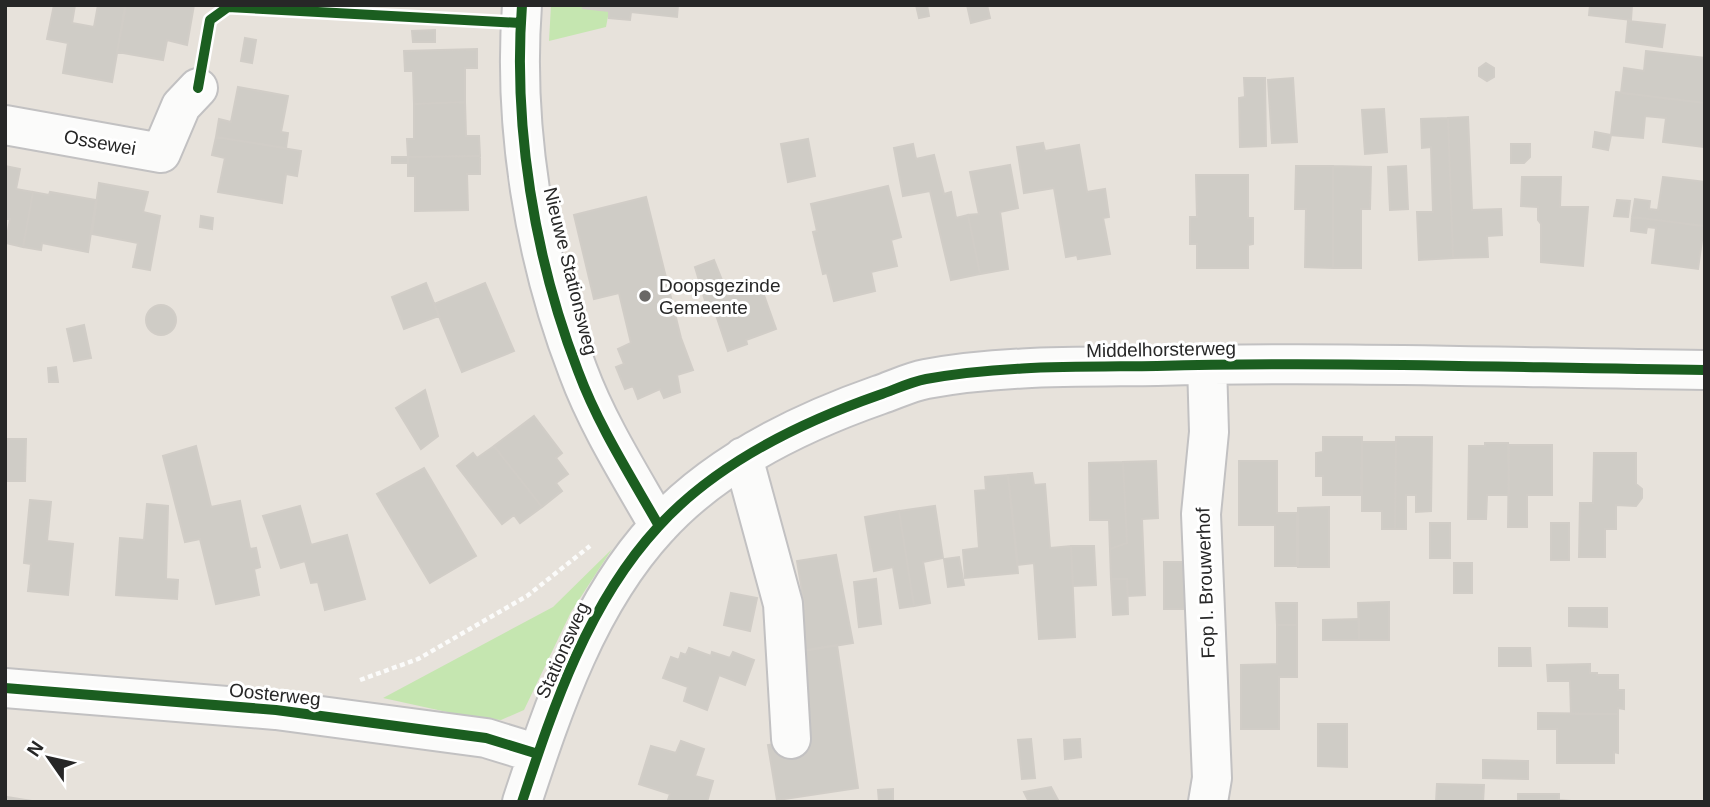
<svg xmlns="http://www.w3.org/2000/svg" width="1710" height="807" font-family="Arial,sans-serif">
<style>
.green{fill:#c5e6b0}
.building{fill:#cfccc6;stroke:#d1cdc7;stroke-width:2}
.lines{fill:none;stroke-linecap:round;stroke-linejoin:round}
.minor-casing{stroke:#c2c1c2;stroke-width:42}
.path{stroke:#fbfbfa;stroke-width:4.5;stroke-dasharray:5 3.5;stroke-linecap:butt}
.minor{stroke:#fbfbfa;stroke-width:38}
.cycleway-casing{stroke:#fff;stroke-width:15}
.cycleway{stroke:#1b5e20;stroke-width:10}
.poi-dot{fill:#6a6866;stroke:#fff;stroke-width:2.5}
.labels{text-anchor:middle;stroke-width:6;stroke-linejoin:round;paint-order:stroke}
.street-label{font-size:19px;fill:#272727;stroke:#fff}
.poi-label{font-size:19px;fill:#272727;stroke:#fff;text-anchor:start}
</style>
<rect width="100%" height="100%" fill="#e7e2db"/>
<!-- green -->
<path class="green" d="M551 5H583L584 8 609 11 606 27 549 41Z
M612 549 571 612 524 710 501 720 470 717 383 698 553 607Z"/>
<!-- building -->
<path class="building" d="M54 5H75L72 23 94 27 98 5 125 7 112 82 63 73 68 43 47 39Z
M126 5H194L187 45 167 40 163 60 117 52Z
M583 5H678L677 17 631 12 630 20 609 18V11L583 8Z
M916 5H927L929 16 919 18Z
M967 5H987L990 18 971 23Z
M1590 5H1632L1631 20 1589 15Z
M1628 21 1665 25 1662 47 1626 42Z
M435 30V42H413L412 31Z
M245 38 256 40 252 63 241 61Z
M477 49V68H465V102L414 104 413 71H405L404 51Z
M1646 51 1705 58V103L1621 93 1624 68 1644 71Z
M1486 63 1494 68V77L1487 81 1479 76V68Z
M1244 78H1265L1266 146 1240 147 1239 98 1245 97Z
M1293 78 1297 142 1272 143 1268 80Z
M238 87 288 96 281 132 288 133 286 148 216 137 219 119 231 122Z
M1616 92 1705 103V147L1663 142 1666 118 1645 116 1643 138 1611 135Z
M465 102 466 136H479L480 156 408 157 407 139H414V104Z
M1384 109 1387 152 1365 154 1362 110Z
M1468 117 1472 210 1501 209 1502 235 1487 236 1488 257 1453 258 1448 118Z
M1448 118 1453 258 1419 260 1417 212H1433L1431 147 1422 148 1421 119Z
M1595 132 1611 135 1608 150 1593 147Z
M216 137 301 151 297 176 286 174 282 203 218 192 225 158 212 155Z
M808 139 815 176 788 182 781 144Z
M1043 143 1045 151 1079 145 1087 192 1105 189 1109 217 1103 218 1110 254 1078 259 1077 255 1066 257 1054 188 1024 193 1017 147Z
M913 144 916 159 934 155 944 194 951 192 956 218 968 215 980 274 951 280 930 191 903 196 894 148Z
M1511 144H1530V157L1524 163H1511Z
M480 156V174H467L468 210 415 211V176H408V157Z
M392 157H408V163H392Z
M1010 165 1018 208 1000 212 1008 269 980 274 968 215 979 214 970 172Z
M5 166 20 169 16 189 33 192 23 247 6 243 10 219H5Z
M1296 166H1333V268L1305 267 1306 209H1295Z
M1333 166 1371 167 1370 209H1361V268H1333Z
M1406 166 1408 209 1390 210 1388 167Z
M1196 175H1248V218H1253V244L1248 245V268H1197V244H1190V217H1197Z
M1522 177H1561L1560 207H1588L1583 266 1541 262V224L1538 220V207L1521 206Z
M1663 177 1705 182 1704 226 1632 217 1635 199 1650 201 1649 209 1658 210Z
M99 183 148 192 143 212 160 216 150 270 133 267 138 243 92 234Z
M888 186 901 237 891 240 897 266 871 272 875 291 834 301 827 273 823 274 813 232 817 231 811 204Z
M33 192 49 195 50 192 96 200 88 252 42 243 41 250 23 247Z
M646 197 681 338 693 370 677 375 680 392 664 398 660 389 638 399 633 386 625 389 616 367 624 364 618 349 631 343 619 293 594 299 574 215Z
M1617 200 1630 201 1628 217 1614 216Z
M201 216 213 218 212 229 200 227Z
M1632 217 1704 226 1698 269 1652 263 1656 228 1647 227 1646 233 1631 231Z
M714 260 728 295 760 284 776 329 746 340 747 344 728 351 715 312 709 314 695 267Z
M426 283 439 316 404 329 392 297Z
M485 283 514 351 462 372 434 304Z
M146 320a15 15 0 1 1 30 0a15 15 0 1 1-30 0Z
M84 325 91 358 74 361 67 329Z
M56 367 58 382H49L48 368Z
M425 390 438 436 421 449 396 408Z
M534 416 562 453 556 458 568 474 556 483 562 491 542 507 494 446Z
M1323 437H1362L1361 495H1323V476H1316V453L1323 452Z
M1396 437H1432L1431 511 1416 512V495H1406V529H1395Z
M5 439H26L25 481H5Z
M1362 442H1396L1395 529H1382V511H1362Z
M1485 443H1508L1509 495H1487L1486 519H1468L1469 446H1485Z
M1509 445H1552V495H1527V527H1508Z
M196 446 211 507 240 501 250 549 256 548 260 567 254 569 259 595 216 604 200 539 185 542 163 456Z
M494 446 542 507 520 523 514 515 502 524 457 466 473 453 477 458Z
M1594 453H1636V484L1642 489V498L1636 506 1616 505V529H1605V557H1579L1580 503H1593Z
M1156 461 1158 518 1142 519 1145 595 1128 596 1127 579H1111L1110 549 1127 543 1123 462Z
M1239 461H1277V513H1297V566H1275V525H1239Z
M1123 462 1127 543 1110 549 1109 520H1090L1089 463Z
M424 468 476 556 430 583 377 494Z
M1032 473 1034 485 1045 484 1050 548 1071 546 1075 637 1039 639 1034 563 1018 565 1008 475Z
M1008 475 1018 573 965 578 963 550 979 548 975 491 986 490 985 477Z
M30 500 51 502 47 541 73 544 68 595 28 591 31 564 24 563Z
M147 504 168 506 166 579 178 580 177 599 116 595 120 538 144 540Z
M300 506 311 545 347 535 365 599 325 610 318 582 311 583 305 561 281 568 263 516Z
M935 506 943 558 923 562 930 603 914 606 899 511Z
M1329 507V567H1298V508Z
M899 511 914 606 900 608 893 567 874 571 865 517Z
M1430 523H1450V558H1430Z
M1551 523H1569V560H1551Z
M1071 546H1094L1096 585 1073 586Z
M836 555 853 643 791 653 798 611 805 609 797 561Z
M959 557 964 585 948 587 944 559Z
M1164 562H1185L1186 609H1164Z
M1454 563H1472V593H1454Z
M876 579 881 624 859 627 854 582Z
M1111 579H1127L1128 614 1113 615Z
M731 593 757 598 750 631 724 625Z
M1389 602V640H1359L1358 603Z
M1276 603H1297V625H1277Z
M1569 608H1607V627L1569 626Z
M1359 619V640H1323V620Z
M1277 625H1297V677H1279V729H1241V665L1277 664Z
M837 645 858 788 777 800 768 745 807 739 794 652Z
M689 648 711 656 712 652 730 658 733 652 754 660 745 685 719 675 707 710 684 701 688 687 663 678 671 657 679 660 681 653 686 655Z
M1499 648H1530L1531 666H1499Z
M1590 664V673H1597V675H1618V690H1624V709L1618 708V714H1571L1570 681H1548L1547 665Z
M1538 713 1618 714V753L1614 752V763H1557V729H1538Z
M1318 724H1347V767L1318 766Z
M1031 739 1035 778 1022 779 1018 740Z
M1080 739 1081 757 1065 759 1064 740Z
M681 741 704 749 695 776 713 781 707 802H675L668 800 670 794 639 784 651 746 676 753Z
M1483 760 1528 761V779L1483 778Z
M1437 784 1484 785 1483 802H1436Z
M1051 787 1059 802H1029L1024 792Z
M893 789V801L879 802 878 790Z
M1518 794H1559V800L1584 802H1518Z
M7 797 38 802H6Z"/>
<g class="lines">
<defs>
<path id="minor" d="M522 5C513 126 534 257 578 371 598 425 630 475 659 526
M5 125 161 153 181 106 198 88
M1207 364 1209 432 1201 514 1212 778 1208 802
M743 457 783 604 791 739
M5 688 276 710 486 738 538 754
M522 802C554 705 588 603 658 527 716 463 799 423 879 395 894 390 910 382 926 379 1001 365 1080 367 1157 366 1339 361 1522 368 1705 370"/>
</defs>
<!-- minor casing -->
<use href="#minor" class="minor-casing"/>
<!-- path -->
<path class="path" d="M360 680 418 659 527 596 590 546"/>
<!-- minor -->
<use href="#minor" class="minor"/>
<defs>
<path id="cycleway" d="M522 5C513 126 534 257 578 371 598 425 630 475 659 526
M198 88 210 20 228 7 520 23
M5 688 276 710 486 738 538 754
M522 802C554 705 588 603 658 527 716 463 799 423 879 395 894 390 910 382 926 379 1001 365 1080 367 1157 366 1339 361 1522 368 1705 370"/>
</defs>
<!-- cycleway casing -->
<use href="#cycleway" class="cycleway-casing"/>
<!-- cycleway -->
<use href="#cycleway" class="cycleway"/>
</g>
<!-- markers -->
<circle class="poi-dot" cx="645" cy="296" r="7"/>
<g class="labels">
<!-- street labels -->
<g class="street-label">
<text transform="translate(100 142) rotate(10)" y="7">Ossewei</text>
<text transform="translate(571 271) rotate(76)" y="7">Nieuwe Stationsweg</text>
<text transform="translate(1161 349) rotate(-1)" y="7">Middelhorsterweg</text>
<text transform="translate(1205 583) rotate(-92)" y="7">Fop I. Brouwerhof</text>
<text transform="translate(562 650) rotate(-66)" y="7">Stationsweg</text>
<text transform="translate(275 694) rotate(6)" y="7">Oosterweg</text>
</g>
<!-- poi labels -->
<g class="poi-label">
<text x="659" y="292">Doopsgezinde<tspan x="659" dy="22">Gemeente</tspan></text>
</g>
</g>
<!-- border -->
<rect width="1710" height="807" fill="none" stroke="#272727" stroke-width="14"/>
<!-- north arrow -->
<g transform="translate(49 758) rotate(304)" stroke="#ffffff" stroke-width="5" paint-order="stroke">
<path d="M0-5L12 26L0 18L-12 26Z" fill="#272727"/>
<text y="-10" font-size="19" font-weight="bold" text-anchor="middle" fill="#272727">N</text>
</g>
</svg>
